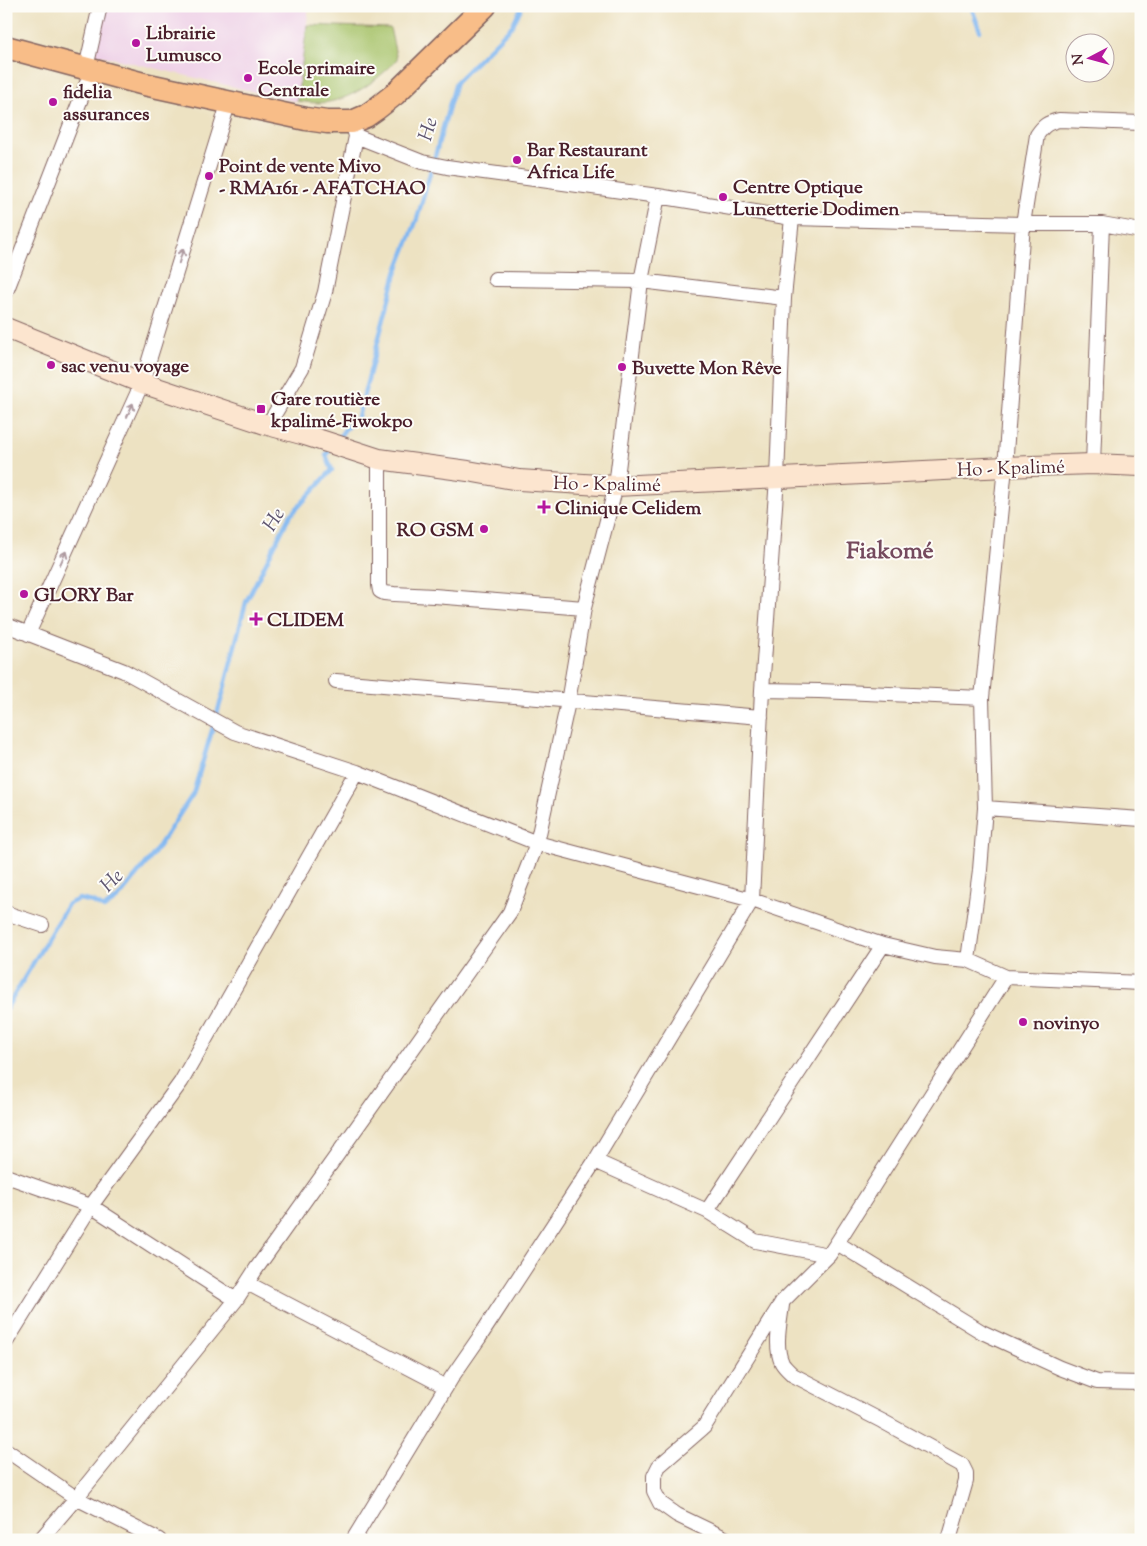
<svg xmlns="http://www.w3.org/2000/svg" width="1147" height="1546" font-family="'Sorts Mill Goudy',serif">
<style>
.built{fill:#eed0e7}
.green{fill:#a7c36a;stroke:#78714a}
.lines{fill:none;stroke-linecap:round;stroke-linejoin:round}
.stream{stroke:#82b8f1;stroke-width:4.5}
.street-casing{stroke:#836360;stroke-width:16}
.secondary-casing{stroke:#836360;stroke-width:22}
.primary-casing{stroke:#836360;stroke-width:25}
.street{stroke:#fff;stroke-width:14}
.secondary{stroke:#fce5cf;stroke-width:20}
.primary{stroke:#f8bd88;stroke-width:22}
.oneway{stroke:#ae9aa0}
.poi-dot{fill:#b5179e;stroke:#fdfcf7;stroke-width:2}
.labels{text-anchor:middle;stroke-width:4;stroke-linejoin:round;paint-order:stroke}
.poi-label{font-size:19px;font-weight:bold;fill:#4a1f2b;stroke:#fdfcf7;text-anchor:start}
.street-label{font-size:19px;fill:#4a1f2b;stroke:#fdfcf7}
.water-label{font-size:20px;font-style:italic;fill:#5e5570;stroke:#fdfcf7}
.district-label{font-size:24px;font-weight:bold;fill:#754a5e;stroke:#fdfcf7}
</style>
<rect width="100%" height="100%" fill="#fdfcf7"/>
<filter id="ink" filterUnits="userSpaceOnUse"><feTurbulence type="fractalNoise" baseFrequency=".02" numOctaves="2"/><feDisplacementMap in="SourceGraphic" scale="10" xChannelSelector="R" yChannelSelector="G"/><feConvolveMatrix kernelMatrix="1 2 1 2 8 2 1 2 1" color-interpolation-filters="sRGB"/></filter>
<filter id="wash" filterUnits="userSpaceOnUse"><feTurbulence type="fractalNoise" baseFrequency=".0096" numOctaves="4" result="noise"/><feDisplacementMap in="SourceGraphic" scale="20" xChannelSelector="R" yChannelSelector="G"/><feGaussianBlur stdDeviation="1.12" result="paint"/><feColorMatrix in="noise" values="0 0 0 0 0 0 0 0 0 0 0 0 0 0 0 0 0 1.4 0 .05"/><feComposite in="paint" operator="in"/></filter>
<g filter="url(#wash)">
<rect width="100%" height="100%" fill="#ede2c2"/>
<!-- built -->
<path class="built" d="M106 6H309L297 102 95 54Z"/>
<!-- green -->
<path class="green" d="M307 25 390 28 397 60C376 81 351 101 320 103 313 103 305 102 297 101Z"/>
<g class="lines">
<!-- stream -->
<path class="stream" d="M971 6 980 31
M337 440 345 429 358 417 396 273 417 219 456 82 512 26 522 6
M6 1009 68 904 79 899 93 902 104 908 118 898 153 855 193 794 222 697 246 602 289 517 332 470 326 455 331 448"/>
</g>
</g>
<g filter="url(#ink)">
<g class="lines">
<defs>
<path id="street" d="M86 68 100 6
M352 122 356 136 422 162 447 167 658 196 792 218 1023 224H1102L1141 231
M1141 123 1059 120C1047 123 1044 125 1037 135L1023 224 1005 467 982 698 985 808 1141 819
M495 279 641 281 784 298
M6 292 92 70
M268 425 302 368 325 292 356 136
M379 459V585L380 591 384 593 394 594 434 596 584 608
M1093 464 1102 224
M6 625 124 671 235 732 357 772 537 843 752 900 883 945 935 957 968 960 1006 977 1141 983
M28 634 142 383 229 101
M336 681 761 717
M762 690 819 691 982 698
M6 913 42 925
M968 960 980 870 985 808
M595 1161 707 1211 755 1241 829 1255
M6 1176 91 1206 236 1300
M707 1211 883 945
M837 1243 982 1332 1060 1368 1097 1382 1141 1383
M247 1283 446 1387
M782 1305C780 1323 774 1346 782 1363 785 1368 790 1372 793 1375L882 1421 962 1465 966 1473V1481L949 1540
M6 1342 91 1206 181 1082 357 772
M6 1450 76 1498 159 1540
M40 1540 76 1498 236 1300 256 1269 510 912 537 843 568 702 584 608 616 486 641 281 658 196
M353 1540 452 1377 479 1338 595 1161 752 900 762 690 777 478 784 298 792 218
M729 1540 677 1515 660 1503 654 1491V1476L659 1466 704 1427 782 1302 829 1255 837 1243 1006 977"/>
<path id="secondary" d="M6 328 142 383 268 425 305 435 379 459 468 471 519 480 616 486 1005 467 1093 464 1141 466"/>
<path id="primary" d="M6 47 144 84 306 119 327 122H352L366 116 376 109 395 94 485 6"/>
</defs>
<!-- street casing -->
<use href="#street" class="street-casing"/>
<!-- secondary casing -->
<use href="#secondary" class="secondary-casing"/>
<!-- primary casing -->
<use href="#primary" class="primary-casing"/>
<!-- street -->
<use href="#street" class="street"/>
<!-- secondary -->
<use href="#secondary" class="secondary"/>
<!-- primary -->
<use href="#primary" class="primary"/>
</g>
<!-- one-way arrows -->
<defs><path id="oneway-shaft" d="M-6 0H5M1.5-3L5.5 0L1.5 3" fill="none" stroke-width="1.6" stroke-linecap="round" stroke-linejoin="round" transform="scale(1.25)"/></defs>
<g class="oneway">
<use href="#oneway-shaft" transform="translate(181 256) rotate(-73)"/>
<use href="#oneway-shaft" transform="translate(130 410) rotate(-66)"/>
<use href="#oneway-shaft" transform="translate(63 558) rotate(-66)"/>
</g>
</g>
<!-- markers -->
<g class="poi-dot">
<circle cx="136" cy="43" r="5"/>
<circle cx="248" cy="78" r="5"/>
<circle cx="53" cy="102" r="5"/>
<circle cx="517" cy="160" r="5"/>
<circle cx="209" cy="176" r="5"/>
<circle cx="723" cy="197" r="5"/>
<circle cx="51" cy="365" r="5"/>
<circle cx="622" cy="367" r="5"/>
<rect x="256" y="404" width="10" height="10" rx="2.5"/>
<path d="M541.5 499.5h5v5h5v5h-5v5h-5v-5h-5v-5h5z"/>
<circle cx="484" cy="529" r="5"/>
<circle cx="24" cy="594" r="5"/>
<path d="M253.5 611.5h5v5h5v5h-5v5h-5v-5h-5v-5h5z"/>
<circle cx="1023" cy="1022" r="5"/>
</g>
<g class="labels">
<!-- poi labels -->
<g class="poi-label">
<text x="146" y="39">Librairie<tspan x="146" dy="22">Lumusco</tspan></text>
<text x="258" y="74">Ecole primaire<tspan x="258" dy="22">Centrale</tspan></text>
<text x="63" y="98">fidelia<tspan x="63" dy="22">assurances</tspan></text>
<text x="527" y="156">Bar Restaurant<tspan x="527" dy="22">Africa Life</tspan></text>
<text x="219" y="172">Point de vente Mivo<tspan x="219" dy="22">- RMA161 - AFATCHAO</tspan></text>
<text x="733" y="193">Centre Optique<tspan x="733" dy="22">Lunetterie Dodimen</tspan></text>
<text x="61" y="372">sac venu voyage</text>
<text x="632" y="374">Buvette Mon Rêve</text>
<text x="271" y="405">Gare routière<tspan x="271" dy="22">kpalimé-Fiwokpo</tspan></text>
<text x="555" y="514">Clinique Celidem</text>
<text x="474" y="536" text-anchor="end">RO GSM</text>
<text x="34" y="601">GLORY Bar</text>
<text x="267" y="626">CLIDEM</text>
<text x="1033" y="1029">novinyo</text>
</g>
<!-- street labels -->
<g class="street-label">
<text transform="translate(1011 467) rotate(-2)" y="7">Ho - Kpalimé</text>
<text transform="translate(607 483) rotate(1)" y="7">Ho - Kpalimé</text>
</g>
<!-- water labels -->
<g class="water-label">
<text transform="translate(427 129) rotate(-74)" y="7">He</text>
<text transform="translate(273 519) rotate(-59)" y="7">He</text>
<text transform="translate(111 880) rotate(-46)" y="7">He</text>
</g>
<!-- district labels -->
<g class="district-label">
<text x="890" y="558">Fiakomé</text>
</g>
</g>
<!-- margin -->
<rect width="1147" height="1546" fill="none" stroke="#fdfcf7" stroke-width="25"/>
<!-- north arrow -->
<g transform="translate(1090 58) rotate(264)"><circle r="24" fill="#fdfcf7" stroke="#b5a4a5"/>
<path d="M0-4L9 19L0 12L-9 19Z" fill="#b5179e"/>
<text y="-8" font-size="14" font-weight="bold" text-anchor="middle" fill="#4a1f2b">N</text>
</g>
</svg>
